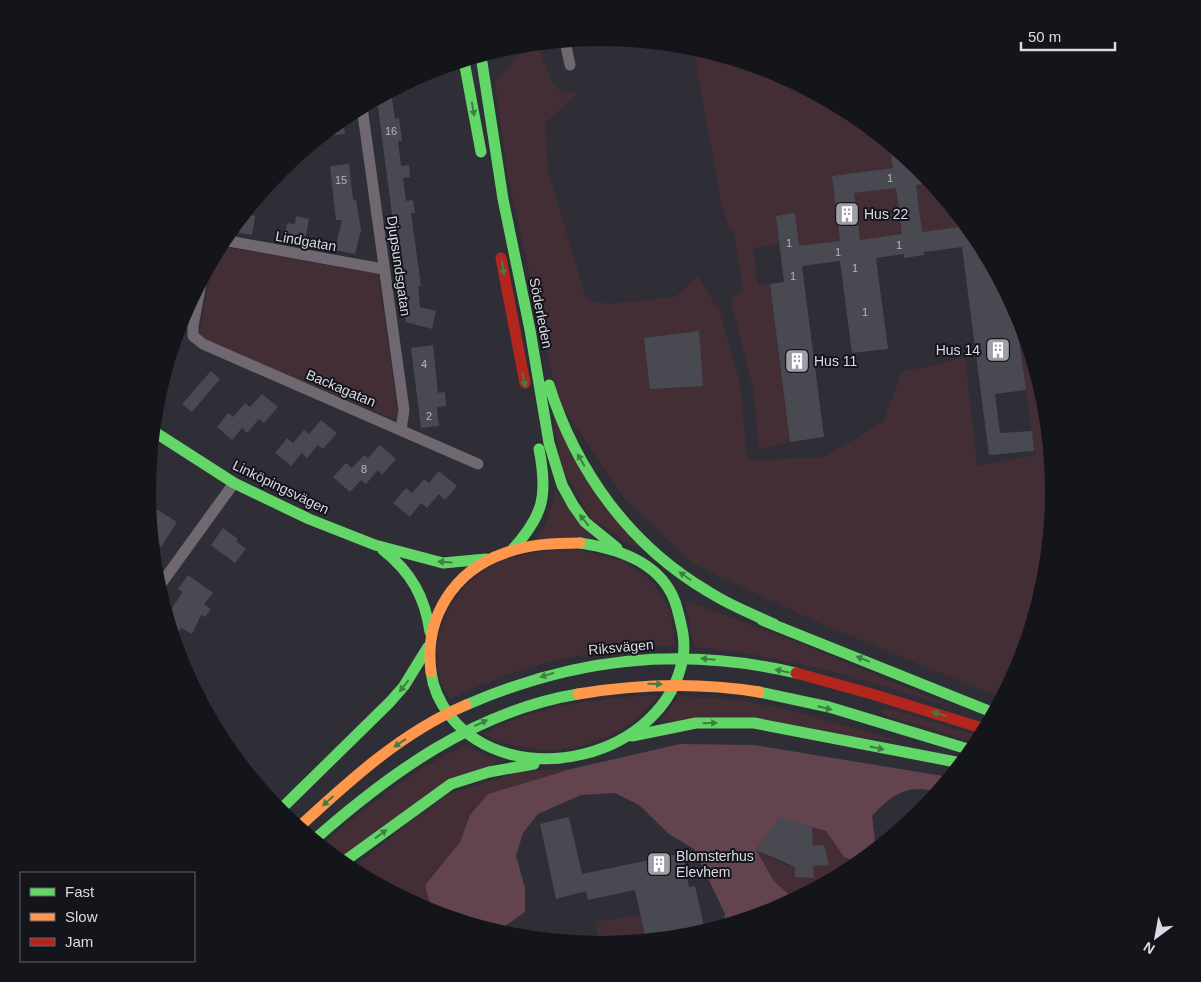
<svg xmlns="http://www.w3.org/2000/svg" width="1201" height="982" font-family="Helvetica,sans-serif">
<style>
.green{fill:#442e36}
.forest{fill:#62434e}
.building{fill:#494a51;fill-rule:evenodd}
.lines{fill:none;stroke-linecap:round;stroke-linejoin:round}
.street{stroke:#706871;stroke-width:11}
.fast{stroke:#63d668;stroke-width:11}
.slow{stroke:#ff974d;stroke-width:11}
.jam{stroke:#b3261e;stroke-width:11}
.oneway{fill:#3f7f45}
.labels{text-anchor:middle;stroke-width:4;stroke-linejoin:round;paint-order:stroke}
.number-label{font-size:11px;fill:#b6b6c0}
.poi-label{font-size:14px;fill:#dbdae5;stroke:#14141b;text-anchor:start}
.street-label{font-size:14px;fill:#dbdae5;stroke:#14141b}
</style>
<rect width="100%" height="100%" fill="#2f2e36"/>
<!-- green -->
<path class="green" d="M537 44 552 82 563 94 580 91 545 123 548 170 586 299 608 304 675 297 698 276 720 313 740 383 747 460 823 458 883 422 902 372 965 358 977 466 1037 455 1034 451 1015 310 1045 403 1054 491 1052 516 1045 523 1051 520 1045 580 1019 665 1002 698 824 625 693 564 623 497 557 398 508 177 495 81 529 45Z
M693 47 774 72 853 114 890 145 892 158 899 157 900 167 832 176 841 249 799 246 795 213 776 216 779 244 753 248 758 285 770 284 790 442 759 449 753 387 732 306 731 298 743 290 735 237 723 212Z
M932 183 963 221 964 227 922 232 916 185Z
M896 187 902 235 860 240 854 193Z
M220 246 378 274 399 421 198 338 214 256Z
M553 419 645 550 628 543 590 517 563 469Z
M555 490 592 538 536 540C547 523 552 509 555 490Z
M570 548 624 561 652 581 670 610 675 645C594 649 524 662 450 699 446 691 440 683 439 675 430 627 456 583 499 562 514 554 552 551 570 548Z
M685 600 801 644 958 709C869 681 787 655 694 647Z
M659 695C648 706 636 721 622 729 579 754 528 757 483 734 530 707 605 697 659 695Z
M679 696 740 700 785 709 900 741 661 720Z
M887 708 981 737 977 743 882 714 883 710Z
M465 745 499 761 338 860 321 846C367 806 410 772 465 745Z
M571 769 488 794 470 815 460 842 425 884 432 911 351 870 406 825 448 795 518 772Z
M812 827 826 831C834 842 844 865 862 860L852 868 794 899 774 881 756 850 781 863 795 867V877L813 866 829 865 824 845 813 846Z
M640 915 646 940 600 944 595 922Z"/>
<!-- forest -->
<path class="forest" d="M680 744 754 745 949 777 937 792C907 783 892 795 872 816L876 848 858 862 844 857 826 831 780 818 756 850 774 881 794 899 774 910 723 925 725 914 694 849 669 834 639 805 615 793 581 795 538 814 523 833 516 856 525 888V912L498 931 432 911 425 885 460 842 470 815 488 794 571 769Z"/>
<!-- building -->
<path class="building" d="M391 91 395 119 399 118 402 141H398L401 166 409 165 410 177 403 178 406 201 413 200 415 213H411L421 286H418L420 307 436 311 432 329 406 322 378 107 370 108 368 103Z
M343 118 345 134 321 137 338 123Z
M890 145 921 171 932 183 916 185 922 232 960 227 959 216 978 239 1015 310 1026 390 995 394 1000 433 1032 431 1034 451 989 455 962 247 924 252V255L904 258V254L876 258 888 349 852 353 840 261 802 266 824 437 790 442 770 284 784 282 776 216 795 213 799 246 840 241 832 176 893 168ZM896 188 902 234 860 240 854 193Z
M349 164 353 200H356L361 230 355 254 335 250 342 220H336L330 166Z
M244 213 255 216 252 235 230 231Z
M296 216 309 219 304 245 284 241 287 223 295 224Z
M699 331 703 386 650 389 644 338Z
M433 345 438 393 445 392 446 406 437 407 439 426 421 428 411 348Z
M211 371 220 379 192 412 182 404Z
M262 394 278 407 264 423 259 419 247 433 242 428 232 440 217 427 228 413 233 417 245 403 250 407Z
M321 420 337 433 323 449 318 445 307 458 302 453 291 466 275 453 287 438 293 443 304 430 309 434Z
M380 445 396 459 382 475 378 470 366 484 361 480 350 492 333 477 346 463 352 468 364 455 368 458Z
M439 471 457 486 445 500 439 494 427 508 421 503 410 517 393 503 406 488 412 493 424 479 429 483Z
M156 509 177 522 161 547 152 541 151 534 155 528 150 525V518Z
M223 528 238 539 236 541 246 549 235 563 211 545Z
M188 575 213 593 204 604 211 609 205 617 201 615 192 634 181 628 174 638 163 603 172 608 183 592 178 589Z
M569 817 582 874 683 853 689 887 695 886 705 931 689 936 646 940 635 890 588 900 586 891 556 899 540 824Z
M780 817 812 827 813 846 824 845 829 865 813 866 814 878 795 877V867L756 850Z"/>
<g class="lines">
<!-- street -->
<path class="street" d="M565 41 570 65
M362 107 404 410 401 430
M223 240 383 269
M202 278 193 326V336L203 344 478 464
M158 588 234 483"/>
<!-- fast -->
<path class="fast" d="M481 56 503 199 530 330 549 443 562 485 573 505 585 522 617 548
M464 61 481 152
M549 385C576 471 630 546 709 592 729 605 752 614 774 624
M153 431 234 483 309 519 375 545 443 563 486 559
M383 550C411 572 425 597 430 632
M512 550C544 515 548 495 539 449
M762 620 994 713
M431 672C433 688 440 703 450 716 513 795 666 758 683 657 686 640 681 624 677 608 665 564 621 549 580 543
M759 692 829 707 971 750
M466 705C574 658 680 646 796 673
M632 736 696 723H754L961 763
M279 811 390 702 404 686 428 647
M314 840C390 773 475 711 578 694
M342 863 451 784 489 772 534 764"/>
<!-- slow -->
<path class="slow" d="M431 672C424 618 453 571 505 553 529 544 555 543 580 543
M578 694C638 684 698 682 759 692
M299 827C349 781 402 732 466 705"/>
<!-- jam -->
<path class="jam" d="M501 258 525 383
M796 673 872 694 985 729"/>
</g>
<!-- one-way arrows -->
<defs><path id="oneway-solid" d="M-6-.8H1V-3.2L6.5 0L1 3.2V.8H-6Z" transform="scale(1.25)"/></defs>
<g class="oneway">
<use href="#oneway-solid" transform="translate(473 109) rotate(80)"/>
<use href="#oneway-solid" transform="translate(503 268) rotate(80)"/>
<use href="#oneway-solid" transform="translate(524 380) rotate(78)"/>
<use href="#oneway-solid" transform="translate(581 460) rotate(-120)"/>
<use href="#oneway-solid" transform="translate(584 520) rotate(-129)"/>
<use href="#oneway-solid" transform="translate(445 562) rotate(-176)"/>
<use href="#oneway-solid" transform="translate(685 576) rotate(-145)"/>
<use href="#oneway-solid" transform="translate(708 659) rotate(-175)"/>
<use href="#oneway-solid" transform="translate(863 659) rotate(-158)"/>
<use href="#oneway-solid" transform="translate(782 671) rotate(-168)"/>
<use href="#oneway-solid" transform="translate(547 675) rotate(162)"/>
<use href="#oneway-solid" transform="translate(655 684) rotate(2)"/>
<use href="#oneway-solid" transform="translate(404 686) rotate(128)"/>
<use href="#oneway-solid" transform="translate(825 708) rotate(14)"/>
<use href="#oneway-solid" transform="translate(939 714) rotate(-163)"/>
<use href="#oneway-solid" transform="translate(481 723) rotate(-25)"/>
<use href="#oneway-solid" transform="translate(710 723) rotate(-2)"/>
<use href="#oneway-solid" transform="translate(400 743) rotate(146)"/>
<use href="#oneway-solid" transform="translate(877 748) rotate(12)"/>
<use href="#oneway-solid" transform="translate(328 801) rotate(138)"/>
<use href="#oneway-solid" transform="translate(381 834) rotate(-36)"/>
</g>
<!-- icons -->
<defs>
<symbol id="building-square" viewBox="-11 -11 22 22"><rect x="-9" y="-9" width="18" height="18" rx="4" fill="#9f9ea8" stroke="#14141b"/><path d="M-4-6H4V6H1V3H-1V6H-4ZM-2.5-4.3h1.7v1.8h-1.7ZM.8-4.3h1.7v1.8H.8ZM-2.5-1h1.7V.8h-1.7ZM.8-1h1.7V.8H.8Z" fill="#fff"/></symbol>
</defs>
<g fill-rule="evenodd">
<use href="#building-square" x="833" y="200" width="28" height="28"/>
<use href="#building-square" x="984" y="336" width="28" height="28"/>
<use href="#building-square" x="783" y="347" width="28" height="28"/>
<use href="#building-square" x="645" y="850" width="28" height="28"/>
</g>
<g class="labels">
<!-- number labels -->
<g class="number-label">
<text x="391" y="135">16</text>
<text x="890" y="182">1</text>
<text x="341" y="184">15</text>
<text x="789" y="247">1</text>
<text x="899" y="249">1</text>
<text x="838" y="256">1</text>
<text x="855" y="272">1</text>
<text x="793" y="280">1</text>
<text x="865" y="316">1</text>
<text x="424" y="368">4</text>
<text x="429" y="420">2</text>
<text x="364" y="473">8</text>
</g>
<!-- poi labels -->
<g class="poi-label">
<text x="864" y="219">Hus 22</text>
<text x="980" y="355" text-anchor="end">Hus 14</text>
<text x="814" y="366">Hus 11</text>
<text x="676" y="861">Blomsterhus<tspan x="676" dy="16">Elevhem</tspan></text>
</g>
<!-- street labels -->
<g class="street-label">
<text transform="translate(306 241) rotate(10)" y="5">Lindgatan</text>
<text transform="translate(399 266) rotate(82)" y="5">Djupsundsgatan</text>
<text transform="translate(541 313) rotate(79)" y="5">Söderleden</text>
<text transform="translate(341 388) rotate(23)" y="5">Backagatan</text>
<text transform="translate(281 487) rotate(26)" y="5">Linköpingsvägen</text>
<text transform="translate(621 647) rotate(-5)" y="5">Riksvägen</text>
</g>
</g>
<!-- crop -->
<path d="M0 0H1201V982H0ZM600 46H601A444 444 0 0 1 1045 490V492A444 444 0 0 1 601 936H600A444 444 0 0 1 156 492V490A444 444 0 0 1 600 46Z" fill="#14141b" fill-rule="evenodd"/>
<!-- legend -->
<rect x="20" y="872" width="175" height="90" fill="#14141b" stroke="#64636c"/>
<rect x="30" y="888" width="25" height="8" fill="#63d668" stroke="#64636c"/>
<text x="65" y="897" font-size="15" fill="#dbdae5">Fast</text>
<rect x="30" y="913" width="25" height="8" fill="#ff974d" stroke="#64636c"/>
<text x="65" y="922" font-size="15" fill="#dbdae5">Slow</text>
<rect x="30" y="938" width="25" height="8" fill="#b3261e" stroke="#64636c"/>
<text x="65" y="947" font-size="15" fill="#dbdae5">Jam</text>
<!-- north arrow -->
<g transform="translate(1156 937) rotate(212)" stroke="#14141b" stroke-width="4" paint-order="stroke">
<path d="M0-4L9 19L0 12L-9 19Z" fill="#dbdae5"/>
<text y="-8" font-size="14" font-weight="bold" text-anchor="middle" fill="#dbdae5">N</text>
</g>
<!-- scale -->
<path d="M1021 42v8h94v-8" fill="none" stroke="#dbdae5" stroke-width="2.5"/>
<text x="1028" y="42" font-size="15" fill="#dbdae5" stroke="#14141b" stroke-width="4" paint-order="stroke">50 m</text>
</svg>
